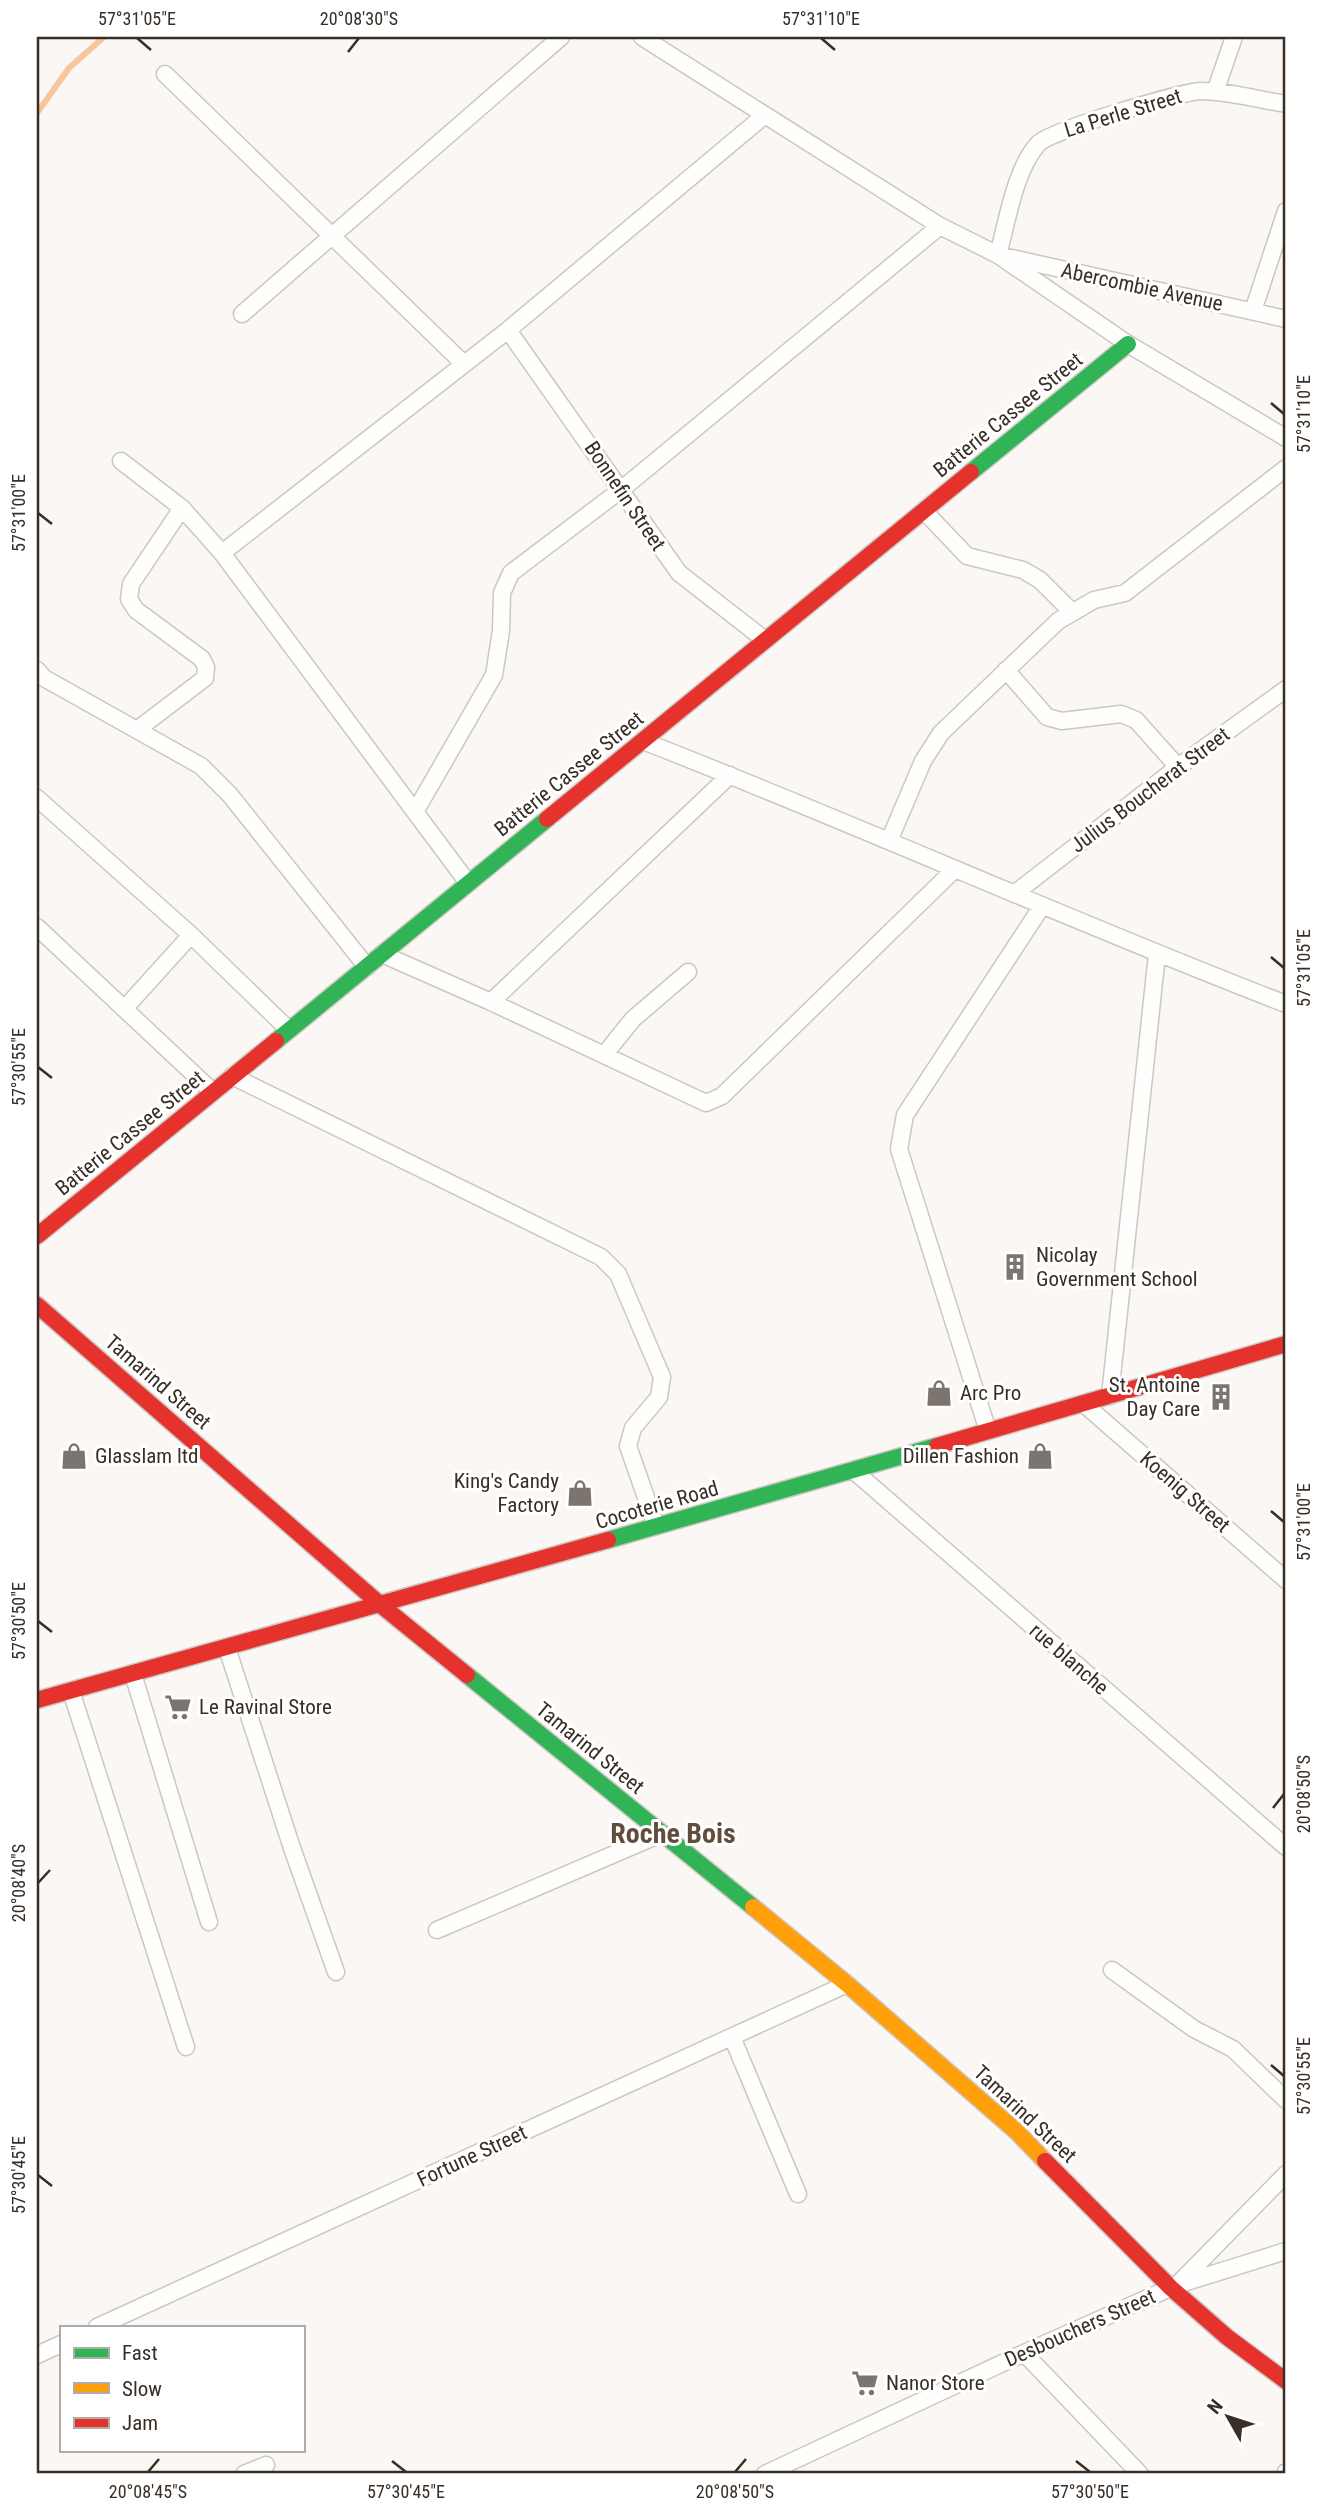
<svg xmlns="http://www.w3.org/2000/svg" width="1323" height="2511" font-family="'Roboto Condensed',sans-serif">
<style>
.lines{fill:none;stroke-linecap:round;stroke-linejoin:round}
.stream{stroke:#f8c69b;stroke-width:6}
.street-casing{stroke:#ccc7c1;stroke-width:19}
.fast-casing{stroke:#ccc7c1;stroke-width:19}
.slow-casing{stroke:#ccc7c1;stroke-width:19}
.jam-casing{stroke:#ccc7c1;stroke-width:19}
.street{stroke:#fefefd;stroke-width:16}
.fast{stroke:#30b455;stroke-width:16}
.slow{stroke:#ff9f0a;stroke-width:16}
.jam{stroke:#e5322d;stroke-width:16}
.ticks{fill:none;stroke:#382e26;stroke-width:2.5}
.labels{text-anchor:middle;stroke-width:6;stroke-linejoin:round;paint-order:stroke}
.street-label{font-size:21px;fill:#382e26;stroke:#fff}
.poi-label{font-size:21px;fill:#382e26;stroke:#fff;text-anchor:start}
.district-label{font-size:28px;font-weight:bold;fill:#624c3a;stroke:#fff}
.neatline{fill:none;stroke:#382e26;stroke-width:2.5}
.ticks-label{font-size:18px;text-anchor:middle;fill:#382e26}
</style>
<rect width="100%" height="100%" fill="#faf7f4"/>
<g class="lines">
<!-- stream -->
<path class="stream" d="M37 113 69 68 104 37"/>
<defs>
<path id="street" d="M642 37 940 226 998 255 1128 344 1286 438
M165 74 464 364
M1215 92 1234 37
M1286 104C1259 100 1229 91 1201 91 1180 92 1049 131 1038 144 1015 169 1007 222 998 255L1286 319
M1253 311 1286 211
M242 314 561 37
M508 330 679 573 765 640
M121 461 182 508 222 553 468 883
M924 511 967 556 1023 570 1040 580 1072 612
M222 553 508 330 765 115
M37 670 44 678 201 766 230 795 367 967
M1006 670 1047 717 1062 721 1121 714 1136 720 1178 767
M138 729 205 678 206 667 202 659 136 610 129 599 131 584 182 508
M643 741C859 825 1070 921 1286 1004
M37 798 191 935 125 1008
M415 812 494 675 501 631 502 593 511 573 622 489 940 226
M889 841 923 761 941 733 1058 621 1094 600 1125 593 1286 468
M1014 894 1178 767 1286 689
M37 927 213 1092
M191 935 289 1030
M382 954 491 1002 706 1103 722 1096 955 869
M491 1002 730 775
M604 1055 633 1019 688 972
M232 1076 601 1257 618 1274 662 1377 659 1397 633 1428 628 1446 656 1526
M1110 1396 1157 954
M1084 1404 1286 1580
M988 1431 899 1149 905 1115 1042 906
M853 1470 1286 1847
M227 1648 292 1848 336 1972
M133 1674 209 1922
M71 1691 186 2047
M437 1930 661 1834
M1112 1970 1194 2029 1233 2049 1286 2100
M732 2037 798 2194
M1179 2283 1286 2174
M97 2327 847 1984
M1024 2353 1140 2474
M37 2355 61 2344
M244 2474 266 2465
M765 2474 1024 2353 1177 2285 1286 2251
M1285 2474 1286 2472"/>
<path id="fast" d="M971 472 1128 344
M276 1041 547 819
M608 1540 937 1446
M467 1675 753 1907"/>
<path id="slow" d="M753 1907 847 1984 1016 2131 1045 2161"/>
<path id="jam" d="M547 819 971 472
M37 1236 276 1041
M37 1305 382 1606 467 1675
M937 1446 1286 1344
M37 1700 608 1540
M1045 2161 1171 2288 1227 2337 1286 2381"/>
</defs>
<!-- street casing -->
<use href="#street" class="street-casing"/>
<!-- fast casing -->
<use href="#fast" class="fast-casing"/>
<!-- slow casing -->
<use href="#slow" class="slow-casing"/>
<!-- jam casing -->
<use href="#jam" class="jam-casing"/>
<!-- street -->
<use href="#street" class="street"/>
<!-- fast -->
<use href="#fast" class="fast"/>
<!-- slow -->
<use href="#slow" class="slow"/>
<!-- jam -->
<use href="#jam" class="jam"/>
</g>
<!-- ticks -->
<path class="ticks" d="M137 38 151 50M821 38 835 50M348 52 359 38M1271 403 1284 414M38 513 52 524M1271 957 1284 968M38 1067 52 1078M1271 1511 1284 1522M38 1621 52 1632M1273 1808 1284 1794M38 1883 50 1870M1271 2065 1284 2076M38 2175 52 2186M392 2461 406 2472M1076 2461 1090 2472M148 2472 159 2459M735 2472 746 2459"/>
<!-- icons -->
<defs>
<symbol id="building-bare" viewBox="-9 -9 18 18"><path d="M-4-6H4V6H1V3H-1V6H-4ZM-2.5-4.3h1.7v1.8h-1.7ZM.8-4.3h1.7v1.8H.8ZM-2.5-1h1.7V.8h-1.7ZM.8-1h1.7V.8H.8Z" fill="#7c746e" stroke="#fff" stroke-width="2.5" paint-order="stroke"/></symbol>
<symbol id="shop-bare" viewBox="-9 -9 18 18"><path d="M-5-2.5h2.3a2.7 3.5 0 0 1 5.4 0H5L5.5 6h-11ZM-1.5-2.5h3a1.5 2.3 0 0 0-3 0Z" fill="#7c746e" stroke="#fff" stroke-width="2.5" paint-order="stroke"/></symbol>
<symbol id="supermarket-bare" viewBox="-9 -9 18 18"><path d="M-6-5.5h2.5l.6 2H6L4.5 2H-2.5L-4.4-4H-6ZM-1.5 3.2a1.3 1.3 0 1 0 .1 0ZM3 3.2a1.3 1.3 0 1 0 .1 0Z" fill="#7c746e" stroke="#fff" stroke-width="2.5" paint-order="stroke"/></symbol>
</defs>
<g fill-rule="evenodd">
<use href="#building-bare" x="996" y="1248" width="38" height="38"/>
<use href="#shop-bare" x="920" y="1374" width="38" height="38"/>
<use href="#building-bare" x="1202" y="1378" width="38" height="38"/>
<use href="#shop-bare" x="55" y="1437" width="38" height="38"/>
<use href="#shop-bare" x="1021" y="1437" width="38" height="38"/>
<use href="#shop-bare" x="561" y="1474" width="38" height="38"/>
<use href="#supermarket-bare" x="159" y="1688" width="38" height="38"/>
<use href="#supermarket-bare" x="846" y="2364" width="38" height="38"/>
</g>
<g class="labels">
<!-- street labels -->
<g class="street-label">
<text transform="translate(1123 113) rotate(-17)" y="7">La Perle Street</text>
<text transform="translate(1142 287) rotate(12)" y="7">Abercombie Avenue</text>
<text transform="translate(1008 415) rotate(-39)" y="7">Batterie Cassee Street</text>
<text transform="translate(625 496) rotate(56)" y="7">Bonnefin Street</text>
<text transform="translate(569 774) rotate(-39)" y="7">Batterie Cassee Street</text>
<text transform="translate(1150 790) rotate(-37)" y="7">Julius Boucherat Street</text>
<text transform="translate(130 1133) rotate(-39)" y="7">Batterie Cassee Street</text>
<text transform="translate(158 1382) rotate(41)" y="7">Tamarind Street</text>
<text transform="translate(1185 1492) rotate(41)" y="7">Koenig Street</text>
<text transform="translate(657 1505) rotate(-16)" y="7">Cocoterie Road</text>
<text transform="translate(1069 1659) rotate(41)" y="7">rue blanche</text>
<text transform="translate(590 1748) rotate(39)" y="7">Tamarind Street</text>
<text transform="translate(1025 2114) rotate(43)" y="7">Tamarind Street</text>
<text transform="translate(472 2156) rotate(-25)" y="7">Fortune Street</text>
<text transform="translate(1080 2328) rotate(-24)" y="7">Desbouchers Street</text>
</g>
<!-- poi labels -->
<g class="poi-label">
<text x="1036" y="1262">Nicolay<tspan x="1036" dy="24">Government School</tspan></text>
<text x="1200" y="1392" text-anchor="end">St. Antoine<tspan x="1200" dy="24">Day Care</tspan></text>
<text x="960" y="1400">Arc Pro</text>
<text x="95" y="1463">Glasslam ltd</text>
<text x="1019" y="1463" text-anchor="end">Dillen Fashion</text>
<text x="559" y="1488" text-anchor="end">King's Candy<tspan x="559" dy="24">Factory</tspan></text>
<text x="199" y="1714">Le Ravinal Store</text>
<text x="886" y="2390">Nanor Store</text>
</g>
<!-- district labels -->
<g class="district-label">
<text x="673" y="1843">Roche Bois</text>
</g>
</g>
<!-- border -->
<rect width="1323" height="2511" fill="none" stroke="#ffffff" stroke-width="77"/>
<!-- legend -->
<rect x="60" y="2326" width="245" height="126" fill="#ffffff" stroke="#afaba8" stroke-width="2"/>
<rect x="74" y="2348" width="35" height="10" fill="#30b455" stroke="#afaba8" stroke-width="2"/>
<text x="122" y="2360" font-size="21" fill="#382e26">Fast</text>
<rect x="74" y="2383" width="35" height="10" fill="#ff9f0a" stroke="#afaba8" stroke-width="2"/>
<text x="122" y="2396" font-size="21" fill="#382e26">Slow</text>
<rect x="74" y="2418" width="35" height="10" fill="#e5322d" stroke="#afaba8" stroke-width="2"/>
<text x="122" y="2430" font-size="21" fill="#382e26">Jam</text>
<!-- north arrow -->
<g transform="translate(1228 2417) rotate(309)" stroke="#ffffff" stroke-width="5" paint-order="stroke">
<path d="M0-5L12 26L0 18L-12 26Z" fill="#382e26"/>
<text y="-10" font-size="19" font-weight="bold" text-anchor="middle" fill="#382e26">N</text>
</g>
<rect x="38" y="38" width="1246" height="2434" class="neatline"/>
<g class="ticks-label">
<text x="137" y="25">57°31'05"E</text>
<text x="359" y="25">20°08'30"S</text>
<text x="821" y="25">57°31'10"E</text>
<text transform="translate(1304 414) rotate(-90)" y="6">57°31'10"E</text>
<text transform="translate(19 513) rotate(-90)" y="6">57°31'00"E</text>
<text transform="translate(1304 968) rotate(-90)" y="6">57°31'05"E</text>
<text transform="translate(19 1067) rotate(-90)" y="6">57°30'55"E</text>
<text transform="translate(1304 1522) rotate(-90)" y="6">57°31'00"E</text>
<text transform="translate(19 1621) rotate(-90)" y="6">57°30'50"E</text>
<text transform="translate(1304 1794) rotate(-90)" y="6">20°08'50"S</text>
<text transform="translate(19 1883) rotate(-90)" y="6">20°08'40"S</text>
<text transform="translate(1304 2076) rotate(-90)" y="6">57°30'55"E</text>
<text transform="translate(19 2175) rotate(-90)" y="6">57°30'45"E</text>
<text x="148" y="2498">20°08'45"S</text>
<text x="406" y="2498">57°30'45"E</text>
<text x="735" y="2498">20°08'50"S</text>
<text x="1090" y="2498">57°30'50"E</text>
</g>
</svg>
